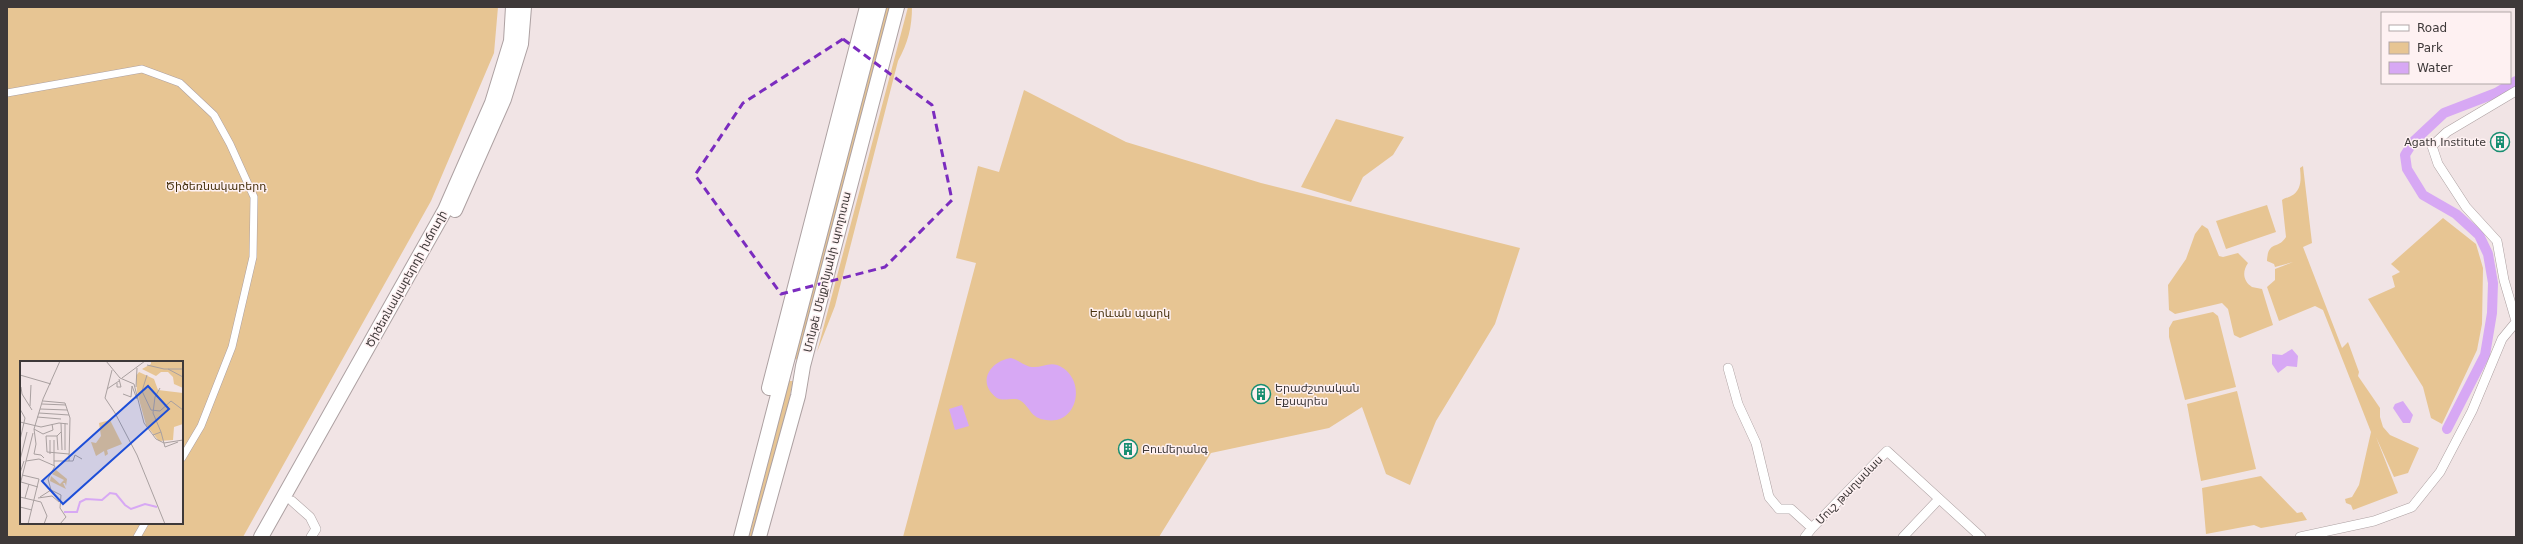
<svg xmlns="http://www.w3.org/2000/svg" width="2523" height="544" font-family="'DejaVu Sans','Noto Sans Armenian',sans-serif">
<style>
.green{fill:#e7c593;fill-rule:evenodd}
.water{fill:#d7a8f4}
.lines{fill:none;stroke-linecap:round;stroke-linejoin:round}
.canal{stroke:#d7a8f4;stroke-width:10}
.pedestrian-casing{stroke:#ada1a2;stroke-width:8}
.minor-casing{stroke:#ada1a2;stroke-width:10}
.primary-casing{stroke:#ada1a2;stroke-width:16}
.pedestrian{stroke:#fff;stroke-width:7}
.minor{stroke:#fff;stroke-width:9}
.primary{stroke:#fff;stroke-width:14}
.marked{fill:none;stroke:#7b2cbf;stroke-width:3;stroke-dasharray:8 5;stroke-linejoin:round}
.labels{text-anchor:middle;stroke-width:3;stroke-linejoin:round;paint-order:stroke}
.poi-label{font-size:11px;fill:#3e3939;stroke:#fef1f2;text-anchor:start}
.park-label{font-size:11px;fill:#45300d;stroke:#fef1f2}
.street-label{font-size:11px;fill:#3e3939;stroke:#fef1f2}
.inset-river{fill:none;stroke:#d7a8f4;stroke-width:2}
.inset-road{fill:none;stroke:#a9a0a0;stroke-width:1}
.view{fill:#1d4ed8;fill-opacity:0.15;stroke:#1d4ed8;stroke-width:2}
.inset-edge{fill:none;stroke:#3e3939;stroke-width:2}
</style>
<rect width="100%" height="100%" fill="#f1e4e5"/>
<!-- green -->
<path class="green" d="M7 7H498L494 53 431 201 243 537H7ZM21 362H182V523H21Z
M886 7H892L801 360 794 359Z
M908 7H912C912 27 908 43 898 61L835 306 817 352Z
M1024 90 1126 142 1261 183 1520 248 1495 324 1436 421 1410 485 1386 474 1362 407 1329 428 1211 453 1159 537H903L976 263 956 258 978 166 999 172Z
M1336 119 1404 137 1393 155 1363 177 1351 202 1301 187Z
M2303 166 2312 243 2303 247 2342 348 2348 342 2359 372 2358 376 2380 408V417L2383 427 2390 435 2419 448 2408 473 2394 477 2376 437 2398 493 2353 510 2351 505 2346 503 2345 499 2352 497 2359 485 2371 432 2323 310 2315 306 2279 321 2267 287 2275 280V269L2293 262 2275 267 2274 264 2267 261C2268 240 2278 250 2286 237L2282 200C2285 198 2287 198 2291 196 2302 190 2301 179 2300 168Z
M2267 205 2276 232 2226 249 2216 221Z
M2443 218 2476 244 2483 268 2482 324 2477 350 2442 424 2431 418 2423 387 2368 299 2395 287 2392 276 2400 272 2391 264Z
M2202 225 2208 229 2219 256 2223 257 2238 253 2248 263C2242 272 2243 281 2252 287L2262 289 2273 325 2240 338 2234 335 2228 309 2222 303 2175 314 2169 310 2168 285 2186 259 2195 234Z
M2213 312 2218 316 2236 387 2185 400 2169 337V328L2173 321Z
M789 381H793L783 430 756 537H749Z
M2237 391 2256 469 2201 481 2187 404Z
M2261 476 2297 513 2302 512 2307 520 2261 528 2254 525 2206 534 2202 488Z"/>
<!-- water -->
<path class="water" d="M2292 349 2298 356 2297 367 2287 366 2278 373 2272 364V354L2282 355Z
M1011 358C1019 360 1025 367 1034 367 1044 367 1052 360 1063 368 1086 383 1077 425 1046 420 1030 418 1031 408 1021 401 1015 396 1005 402 997 398 976 383 990 361 1011 358Z
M2403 401 2413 415 2410 423H2403L2393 408 2395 404Z
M962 405 969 426 955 430 949 409Z"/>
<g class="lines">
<!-- canal -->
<path class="canal" d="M2447 429 2485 355 2492 313 2493 283 2488 254 2479 235 2456 214 2423 195 2407 169 2405 155 2413 142 2444 113 2496 93 2516 81"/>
<defs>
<path id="pedestrian" d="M7 93 142 69 180 83 214 115 230 144 254 197 253 257 232 347 201 426 182 458
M137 537 145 523"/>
<path id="minor" d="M2516 91 2447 132 2432 146 2438 164 2466 207 2497 241 2504 280 2516 321
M1728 368 1738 404 1756 443 1769 497 1779 509H1791L1812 528 1887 451 1981 537
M292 501 310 517 316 529 311 537
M1805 537 1812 528
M1903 537 1939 499
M2300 537 2374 521 2412 507 2440 472 2472 411 2502 339 2516 322"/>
<path id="primary" d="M455 210 504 99 521 44 524 7
M769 388 867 7
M261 537 445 210 492 103 511 41 513 7
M741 537 879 7
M759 537 798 396 803 366 897 7"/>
</defs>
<!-- pedestrian casing -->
<use href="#pedestrian" class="pedestrian-casing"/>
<!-- minor casing -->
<use href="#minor" class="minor-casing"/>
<!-- primary casing -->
<use href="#primary" class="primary-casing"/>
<!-- pedestrian -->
<use href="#pedestrian" class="pedestrian"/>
<!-- minor -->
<use href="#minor" class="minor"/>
<!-- primary -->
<use href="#primary" class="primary"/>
</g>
<!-- marked area -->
<path class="marked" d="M843 39 932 105 952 200 885 267 781 294 695 175 743 103Z"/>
<!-- icons -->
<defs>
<symbol id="building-ring" viewBox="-11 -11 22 22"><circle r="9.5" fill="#fef1f2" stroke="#188e71" stroke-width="1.5"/><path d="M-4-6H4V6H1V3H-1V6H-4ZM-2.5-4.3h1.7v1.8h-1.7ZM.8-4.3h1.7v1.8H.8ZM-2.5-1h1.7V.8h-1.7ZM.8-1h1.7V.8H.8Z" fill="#188e71"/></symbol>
</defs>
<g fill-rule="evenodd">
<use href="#building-ring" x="2489" y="131" width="22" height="22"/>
<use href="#building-ring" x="1250" y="383" width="22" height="22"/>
<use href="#building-ring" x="1117" y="438" width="22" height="22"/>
</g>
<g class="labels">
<!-- poi labels -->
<g class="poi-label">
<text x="2486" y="146" text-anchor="end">Agath Institute</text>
<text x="1275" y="392">Երաժշտական<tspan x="1275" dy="13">Էքսպրես</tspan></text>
<text x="1142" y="453">Բումերանգ</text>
</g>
<!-- park labels -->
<g class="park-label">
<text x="216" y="190">Ծիծեռնակաբերդ</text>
<text x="1130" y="317">Երևան պարկ</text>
</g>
<!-- street labels -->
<g class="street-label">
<text transform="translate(827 272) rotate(-76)" y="4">Մոնթե Մելքոնյանի պողոտա</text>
<text transform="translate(406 279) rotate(-61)" y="4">Ծիծեռնակաբերդի խճուղի</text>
<text transform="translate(1849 490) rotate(-46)" y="4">Մուշ թաղամաս</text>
</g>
</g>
<!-- overview -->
<g transform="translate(20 361)">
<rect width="163" height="163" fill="#f1e4e5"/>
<path d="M131 0H163V27L154 23 153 16 148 11H141L136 15 122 8 131 3ZM119 11 134 18 138 29 163 32V63L154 66 153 79 139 80 126 64 117 31 116 15ZM90 59 102 83 87 89 88 93 85 95 84 90 76 95 71 81 76 82 81 75 79 62ZM36 109 47 118 46 125 45 122H43L46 128 30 120 31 115 40 123 44 119 32 113Z" fill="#e7c593"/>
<path class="inset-river" d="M44 151H57L60 141 66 138 82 139 90 132 96 133 105 144 111 148 125 143 137 146"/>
<path class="inset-road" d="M86 0 100 17 114 23 124 62 136 78 144 82 163 79M127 4 144 8H163M148 8 163 16M92 9 85 37 95 52 117 94 145 163M0 14 31 23M127 14 122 30 131 49 140 50 151 40 163 49M102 17 125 0M97 22V26H101L99 18M1 26 2 33 12 49M116 26 117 7M140 27 135 36 133 52 141 71M87 28 99 20M103 33 111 36 112 25 117 38M23 40 45 42 50 57 49 100M22 43 46 44M10 45 11 24M0 48 5 57 0 79M20 48 47 49M19 52 49 54M17 56 41 58M0 61 21 66 39 62 48 63M41 62 42 89M45 62V89M14 68 23 73 33 69 32 63M133 74 141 71 145 86 158 81M37 75H26L27 91 49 93M30 79V93M34 79V104M38 89 37 75 41 71M24 97 21 94 14 93 16 83 14 68 23 38 40 0M0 99 7 71M6 100 19 98 35 105 28 118 31 129M34 100H53L55 94 62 98M0 112 4 100M2 114 19 118 8 163M1 121 18 126M0 124 13 72M31 129 41 134 40 147 46 156 40 163M0 136 21 141 27 155 24 163M20 136 31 129M5 137 9 123M18 137 32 135 39 141M0 146 12 149"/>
<path class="view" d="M128 25 149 48 43 143 22 120Z"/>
<rect width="163" height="163" class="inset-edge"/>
</g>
<!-- border -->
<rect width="2523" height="544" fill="none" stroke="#3e3939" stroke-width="16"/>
<!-- legend -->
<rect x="2381" y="12" width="130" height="72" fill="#fef1f2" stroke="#b1a7a8"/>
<rect x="2389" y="25" width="20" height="6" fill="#ffffff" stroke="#b1a7a8"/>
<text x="2417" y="32" font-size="12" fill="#3e3939">Road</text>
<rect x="2389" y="42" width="20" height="12" fill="#e7c593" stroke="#b1a7a8"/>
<text x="2417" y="52" font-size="12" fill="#3e3939">Park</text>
<rect x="2389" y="62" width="20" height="12" fill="#d7a8f4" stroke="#b1a7a8"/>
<text x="2417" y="72" font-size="12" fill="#3e3939">Water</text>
</svg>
